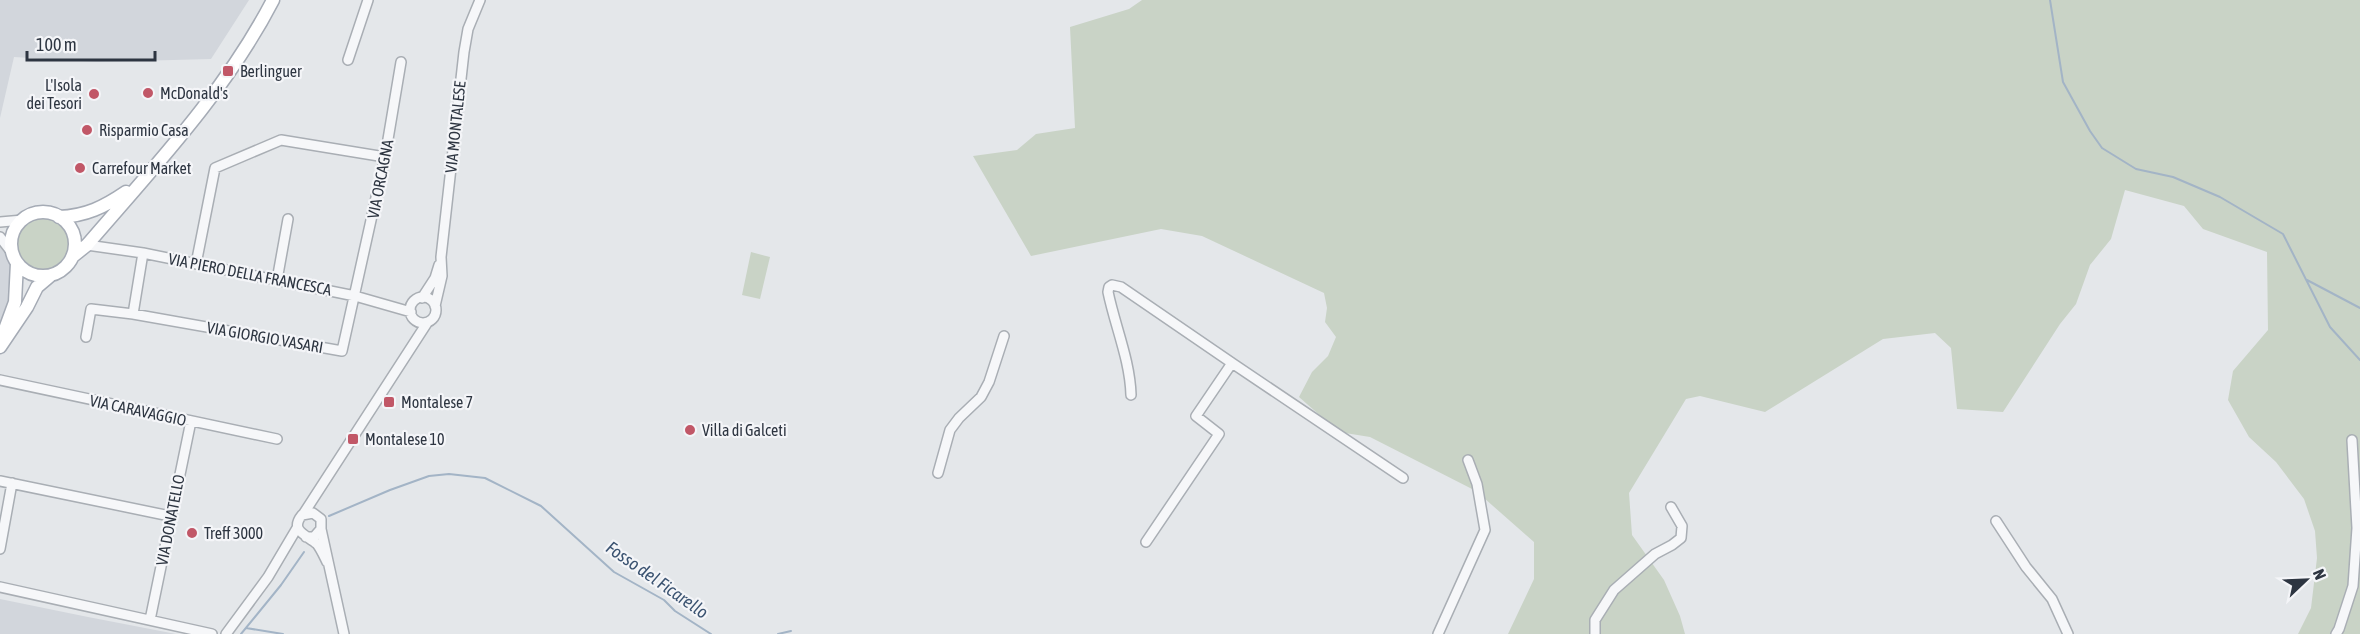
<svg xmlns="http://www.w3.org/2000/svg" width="2360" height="634" font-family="'Asap Condensed',sans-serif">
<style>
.built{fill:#d2d6dc}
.green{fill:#c9d3c6}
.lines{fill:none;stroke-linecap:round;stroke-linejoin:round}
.stream{stroke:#a3b4c6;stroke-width:2}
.minor-casing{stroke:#a9aeb4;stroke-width:12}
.major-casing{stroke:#a5abb5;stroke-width:15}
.minor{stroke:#f6f7f9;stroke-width:9}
.major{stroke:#fff;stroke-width:12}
.poi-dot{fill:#c15767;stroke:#f4f5f8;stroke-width:2}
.labels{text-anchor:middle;stroke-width:4.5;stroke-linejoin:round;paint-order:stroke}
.poi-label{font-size:16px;fill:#2d3541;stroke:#f4f5f8;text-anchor:start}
.street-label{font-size:16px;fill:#2d3541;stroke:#f4f5f8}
.water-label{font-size:18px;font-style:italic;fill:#3b5371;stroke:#f4f5f8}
</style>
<rect width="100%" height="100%" fill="#e4e7ea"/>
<!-- built -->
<path class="built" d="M0 0H249L211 59 97 62 14 57 0 118Z
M0 239 13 263V283L6 315 0 322Z
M0 599 88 617 176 634H0Z"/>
<!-- green -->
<path class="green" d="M1142 0H2360V634H2298L2311 608 2317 558 2315 531 2304 499 2276 462 2249 437 2228 400 2233 371 2268 330 2267 252 2203 229 2184 206 2125 190 2111 239 2090 265 2076 304 2060 324 2003 412 1957 409 1951 348 1935 333 1883 339 1765 412 1700 396 1686 399 1629 493 1632 535 1664 580 1680 616 1685 634H1508L1534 579V542L1476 491 1370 437 1339 432 1299 397 1312 372 1328 356 1336 337 1325 322 1327 308 1324 293 1202 236 1161 229 1031 256 973 156 1017 150 1036 134 1075 128 1070 27 1129 9Z
M15 244a28 28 0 1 1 56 0a28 28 0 1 1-56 0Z
M751 252 770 257 760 299 742 295Z"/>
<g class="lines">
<!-- stream -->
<path class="stream" d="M2050 0 2063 82 2090 131 2102 148 2136 169 2173 177 2220 197 2283 234 2330 327 2360 360
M2307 280 2360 308
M329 516 390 490 429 476 449 474 485 478 541 506 614 572 664 600 675 611 711 634
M246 628 283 634
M241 634 281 585 304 552
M778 634 791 631"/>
<defs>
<path id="minor" d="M348 60 368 0
M0 222 23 220
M0 237 13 254
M87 245 143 253 355 296 411 312
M143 253 133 314 342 351 385 157 401 62
M196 264 215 168 281 140 385 157
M277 280 288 219
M410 310a13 13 0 1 1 26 0a13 13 0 1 1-26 0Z
M422 298 435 278 439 265
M435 306 442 276 441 257 464 52 468 29 480 0
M86 337 91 309 133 314
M1232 363 1403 478
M0 380 277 439
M1131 395C1130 360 1115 326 1108 292L1109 287 1112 285 1121 287 1232 363 1196 416 1219 434 1146 542
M938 473 950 430 959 418 981 397 989 382 1004 336
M0 481 170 516
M304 513 427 323
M1996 521 2026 567 2052 599 2068 634
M321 529 344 634
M306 537H314L321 529V519L313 513 302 515C289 531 307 535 317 544 321 549 324 556 327 562
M0 549 12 483
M0 587 212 634
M150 620 191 421
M226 634 268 577 297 528
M1438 634 1485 530 1477 484 1468 460
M1595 634V620L1614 590 1655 554 1672 545 1681 538 1682 526 1671 507
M2336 634 2339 629 2353 586 2357 528 2352 440"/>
<path id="major" d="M11 244a32 32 0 1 1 64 0a32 32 0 1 1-64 0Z
M59 217C86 216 104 207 126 192
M72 257 87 245C154 167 226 91 273 0
M4 332 15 302 17 263
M0 347 27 307 37 287 50 276"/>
</defs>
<!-- minor casing -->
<use href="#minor" class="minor-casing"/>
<!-- major casing -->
<use href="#major" class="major-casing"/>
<!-- minor -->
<use href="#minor" class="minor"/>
<!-- major -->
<use href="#major" class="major"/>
</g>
<!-- markers -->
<g class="poi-dot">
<rect x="222" y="65" width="12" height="12" rx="3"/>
<circle cx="148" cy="93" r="6"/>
<circle cx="94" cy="94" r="6"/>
<circle cx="87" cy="130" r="6"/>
<circle cx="80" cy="168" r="6"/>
<rect x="383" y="396" width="12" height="12" rx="3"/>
<circle cx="690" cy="430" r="6"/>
<rect x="347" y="433" width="12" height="12" rx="3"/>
<circle cx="192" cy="533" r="6"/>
</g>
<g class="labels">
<!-- poi labels -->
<g class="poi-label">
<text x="240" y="77">Berlinguer</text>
<text x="82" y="91" text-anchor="end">L'Isola<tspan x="82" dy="18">dei Tesori</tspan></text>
<text x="160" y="99">McDonald's</text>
<text x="99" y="136">Risparmio Casa</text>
<text x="92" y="174">Carrefour Market</text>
<text x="401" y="408">Montalese 7</text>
<text x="702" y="436">Villa di Galceti</text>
<text x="365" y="445">Montalese 10</text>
<text x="204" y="539">Treff 3000</text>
</g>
<!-- street labels -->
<g class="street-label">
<text transform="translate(455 127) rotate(-84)" y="6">VIA MONTALESE</text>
<text transform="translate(380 179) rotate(-79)" y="6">VIA ORCAGNA</text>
<text transform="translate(250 274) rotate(11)" y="6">VIA PIERO DELLA FRANCESCA</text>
<text transform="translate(265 337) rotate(10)" y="6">VIA GIORGIO VASARI</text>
<text transform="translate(138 410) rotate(12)" y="6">VIA CARAVAGGIO</text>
<text transform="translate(170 520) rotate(-79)" y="6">VIA DONATELLO</text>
</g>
<!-- water labels -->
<g class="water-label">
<text transform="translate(657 580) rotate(35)" y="6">Fosso del Ficarello</text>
</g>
</g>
<!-- north arrow -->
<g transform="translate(2306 580) rotate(67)" stroke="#f4f5f8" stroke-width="4.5" paint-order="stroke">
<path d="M0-4.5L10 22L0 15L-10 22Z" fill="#2d3541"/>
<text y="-9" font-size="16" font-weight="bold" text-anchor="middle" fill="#2d3541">N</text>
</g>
<!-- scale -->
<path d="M27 51v9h128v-9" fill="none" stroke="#2d3541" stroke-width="3"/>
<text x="36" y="51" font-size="18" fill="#2d3541" stroke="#f4f5f8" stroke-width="4.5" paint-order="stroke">100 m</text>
</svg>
